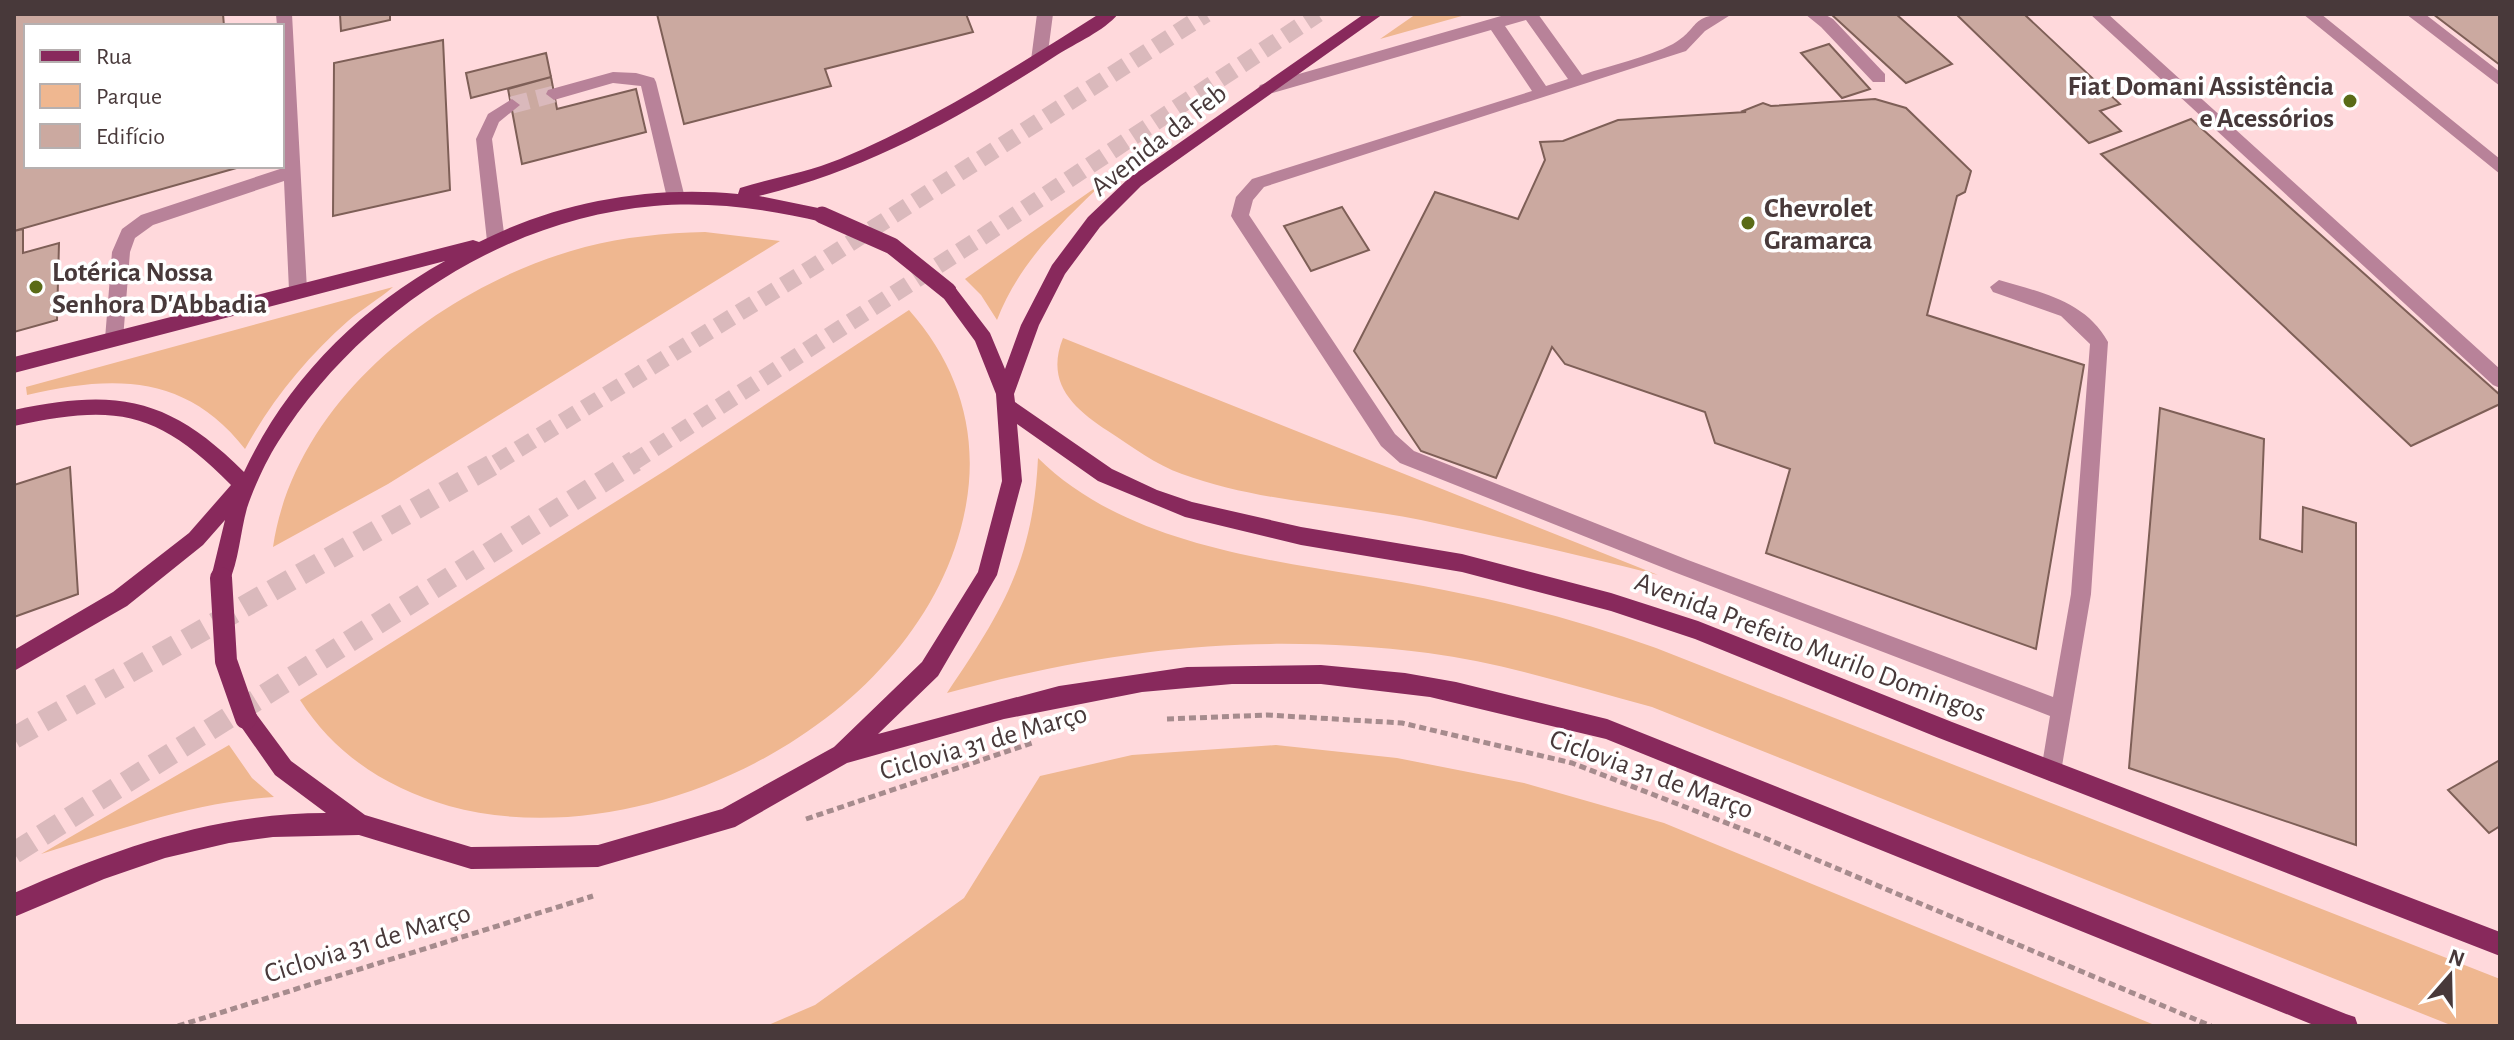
<svg xmlns="http://www.w3.org/2000/svg" width="2514" height="1040" font-family="'Alegreya Sans',sans-serif">
<style>
.green{fill:#efb790}
.building{fill:#cba9a0;stroke:#7e5f57;stroke-width:2}
.lines{fill:none;stroke-linecap:round;stroke-linejoin:round}
.minor-tunnel{stroke:#dab9bc;stroke-width:17;stroke-dasharray:17 9;stroke-linecap:butt}
.major-tunnel-far1{stroke:#dab9bc;stroke-width:17;stroke-dasharray:17 9;stroke-linecap:butt}
.major-tunnel{stroke:#dab9bc;stroke-width:22;stroke-dasharray:22 11;stroke-linecap:butt}
.path{stroke:#a68b8d;stroke-width:5;stroke-dasharray:7 4;stroke-linecap:butt}
.minor{fill:#b88299;fill-rule:evenodd}
.major{fill:#88295c;fill-rule:evenodd}
.major-bridge-far1{stroke:#88295c;stroke-width:17}
.major-bridge{stroke:#88295c;stroke-width:22}
.poi-dot{fill:#5a6b17;stroke:#fff;stroke-width:3}
.labels{text-anchor:middle;stroke-width:7;stroke-linejoin:round;paint-order:stroke}
.poi-label{font-size:28px;font-weight:bold;fill:#48393a;stroke:#fff;text-anchor:start}
.street-label{font-size:28px;fill:#48393a;stroke:#fff}
</style>
<rect width="100%" height="100%" fill="#ffd9dc"/>
<!-- green -->
<path class="green" d="M1416 14H1469L1380 39Z
M1105 181C1061 223 1019 263 997 320L981 295 965 279Z
M705 232 780 241 388 484 273 547C295 397 446 284 585 247 624 237 664 233 705 232Z
M393 287C379 299 362 309 348 321 307 357 271 401 245 449 186 373 112 375 27 395L26 387Z
M909 310C958 365 979 432 966 505 928 718 649 861 449 806 387 788 335 755 300 700L666 470Z
M1063 338 1658 575C1579 555 1500 537 1421 520 1342 504 1258 502 1182 474 1156 465 1131 446 1108 431 1073 408 1045 383 1063 338Z
M1038 458C1139 558 1312 563 1444 590 1516 604 1587 623 1656 648L2500 979V1026H2453L1652 707C1578 687 1504 663 1428 653 1255 632 1114 648 947 693 1003 610 1033 561 1038 458Z
M229 745 252 778 274 797C193 802 119 830 41 854Z
M1276 745 1397 758 1524 783 1664 823 2157 1026H766L815 1005 964 898 1040 776 1132 755Z"/>
<!-- building -->
<path class="building" d="M14 14H223L224 26H26V166L240 167 14 231Z
M340 14H390V20L341 31Z
M657 14H966L973 32 825 69 831 86 684 124Z
M1831 14H1896L1952 64 1906 83Z
M1956 14H2024L2120 104 2100 111 2121 131 2089 143Z
M2433 14H2500V65Z
M443 40 450 190 333 216 334 63Z
M1829 44 1870 89 1842 98 1801 53Z
M546 53 551 77 471 98 466 73Z
M551 77 557 109 636 89 646 132 522 164 508 89Z
M1875 99 1906 108 1971 171 1965 192 1957 196 1927 315 2084 365 2036 649 1766 553 1790 469 1715 443 1705 412 1565 364 1552 347 1496 478 1421 451 1354 351 1435 192 1518 219 1545 160 1540 142 1563 141 1618 120 1746 112 1743 111 1763 103 1771 106Z
M2191 119 2500 395V404L2411 446 2101 154Z
M1342 207 1369 250 1311 271 1284 226Z
M23 229V253L59 243 57 320 14 332V231Z
M2160 408 2264 439 2260 539 2302 552 2303 507 2356 523V845L2129 768Z
M70 467 78 594 14 617V485Z
M2500 760V826L2489 833 2448 790Z"/>
<g class="lines">
<!-- minor-tunnel -->
<path class="minor-tunnel" d="M512 105 554 94"/>
<!-- major-tunnel-far1 -->
<path class="major-tunnel-far1" d="M496 463 813 267 1206 14
M632 463 979 239 1318 14"/>
<!-- major-tunnel -->
<path class="major-tunnel" d="M14 738 499 461
M14 853 635 461"/>
<!-- path -->
<path class="path" d="M1167 719 1267 715 1402 723 1572 763 1760 836 2211 1026
M806 819 1032 743
M178 1026 593 896"/>
<!-- minor -->
<path class="minor" d="M276 14H292L307 290 298 297 289 290 284 181 153 225 135 238 130 252 123 339 121 344H107L105 339 112 252 122 229 141 215 283 168 282 26H277Z
M1037 14H1053L1047 60 1039 66 1031 60Z
M1508 14H1538L1582 75C1611 65 1646 58 1673 44 1701 28 1688 14 1732 14L1705 31 1686 51 1264 187 1253 200 1249 215 1395 434 1414 451 1688 560 2053 697 2071 594 2090 344 2061 316 1993 292 1990 287 1999 280C2040 292 2086 301 2108 342L2091 594 2060 778 2052 782 2044 778 2041 771 2050 716 1674 572 1400 463 1381 446 1234 221 1231 216 1236 197 1252 179 1532 91 1491 30 1266 95 1258 89 1260 85ZM1526 20 1568 79 1546 86 1505 26Z
M1805 14H1824L1833 19 1885 74V82H1873L1821 27Z
M2090 14H2108L2500 369V388L2493 385Z
M2303 14H2321L2500 159V174Z
M2406 14H2425L2500 72V86Z
M613 72 636 73 654 78 656 82 685 198 682 203H670L667 198 641 86 613 83 554 100 546 94 548 90Z
M512 99 520 105 499 122 492 139 505 241 496 248 487 241 476 139 488 114Z"/>
<!-- major -->
<path class="major" d="M1099 14H1118C1104 31 1076 43 1057 55 963 116 868 170 759 196L828 210 831 215 828 220 822 222C767 209 711 201 654 206 502 219 358 315 278 442 266 461 254 487 247 508 240 533 239 561 228 584L221 587 214 584 211 578 225 520 203 545 127 606 14 671V650L113 592 189 533 231 485C157 410 116 404 14 426V410C117 388 169 397 244 472 286 382 358 309 445 261L14 373V357L473 240 479 242C557 202 651 185 738 194L740 188C773 178 808 172 840 159 932 121 1015 67 1099 14Z
M1364 14H1383L1141 186 1100 227 1065 274 1039 325 1014 394 1015 402 1112 469 1157 490 1192 502 1301 527 1462 554 1611 593 1698 621 1952 722 2500 932V956L1939 738 1695 639 1611 611 1462 572 1301 545 1185 517 1098 481 1017 424 1022 481 997 575 938 676 878 734 1059 686 1187 667 1321 665 1405 673 1456 682 1607 719 2346 1014 2355 1017 2358 1026H2316L1606 739 1430 697 1321 684H1232L1142 692 1004 719 847 763 735 827 598 867 471 869 359 835 273 837 229 843 165 858 104 879 14 917V893C114 849 215 813 326 813L275 775 235 718 238 711 246 708 254 711 291 761 365 815 471 847 598 845 722 809 834 747 922 662 978 572 1002 481 996 394 975 341 942 296 939 291 942 286H954L990 333 1005 369 1021 325 1052 265 1088 217 1129 178Z"/>
<!-- major-bridge-far1 -->
<path class="major-bridge-far1" d="M822 215 892 246 948 291"/>
<!-- major-bridge -->
<path class="major-bridge" d="M221 578 226 661 246 718"/>
</g>
<!-- markers -->
<g class="poi-dot">
<circle cx="2350" cy="101" r="8"/>
<circle cx="1748" cy="223" r="8"/>
<circle cx="36" cy="287" r="8"/>
</g>
<g class="labels">
<!-- poi labels -->
<g class="poi-label">
<text x="2334" y="95" text-anchor="end">Fiat Domani Assistência<tspan x="2334" dy="32">e Acessórios</tspan></text>
<text x="1764" y="217">Chevrolet<tspan x="1764" dy="32">Gramarca</tspan></text>
<text x="52" y="281">Lotérica Nossa<tspan x="52" dy="32">Senhora D'Abbadia</tspan></text>
</g>
<!-- street labels -->
<g class="street-label">
<text transform="translate(1158 139) rotate(-38)" y="10">Avenida da Feb</text>
<text transform="translate(1811 646) rotate(21)" y="10">Avenida Prefeito Murilo Domingos</text>
<text transform="translate(983 741) rotate(-16)" y="10">Ciclovia 31 de Março</text>
<text transform="translate(1652 773) rotate(20)" y="10">Ciclovia 31 de Março</text>
<text transform="translate(367 942) rotate(-17)" y="10">Ciclovia 31 de Março</text>
</g>
</g>
<!-- border -->
<rect width="2514" height="1040" fill="none" stroke="#48393a" stroke-width="32"/>
<!-- legend -->
<rect x="24" y="24" width="260" height="144" fill="#ffffff" stroke="#b6b0b0" stroke-width="2"/>
<rect x="40" y="50" width="40" height="12" fill="#88295c" stroke="#b6b0b0" stroke-width="2"/>
<text x="96" y="64" font-size="24" fill="#48393a">Rua</text>
<rect x="40" y="84" width="40" height="24" fill="#efb790" stroke="#b6b0b0" stroke-width="2"/>
<text x="96" y="104" font-size="24" fill="#48393a">Parque</text>
<rect x="40" y="124" width="40" height="24" fill="#cba9a0" stroke="#b6b0b0" stroke-width="2"/>
<text x="96" y="144" font-size="24" fill="#48393a">Edifício</text>
<!-- north arrow -->
<g transform="translate(2450 976) rotate(20)" stroke="#ffffff" stroke-width="6" paint-order="stroke">
<path d="M0-6L14 30L0 20L-14 30Z" fill="#48393a"/>
<text y="-12" font-size="22" font-weight="bold" text-anchor="middle" fill="#48393a">N</text>
</g>
</svg>
